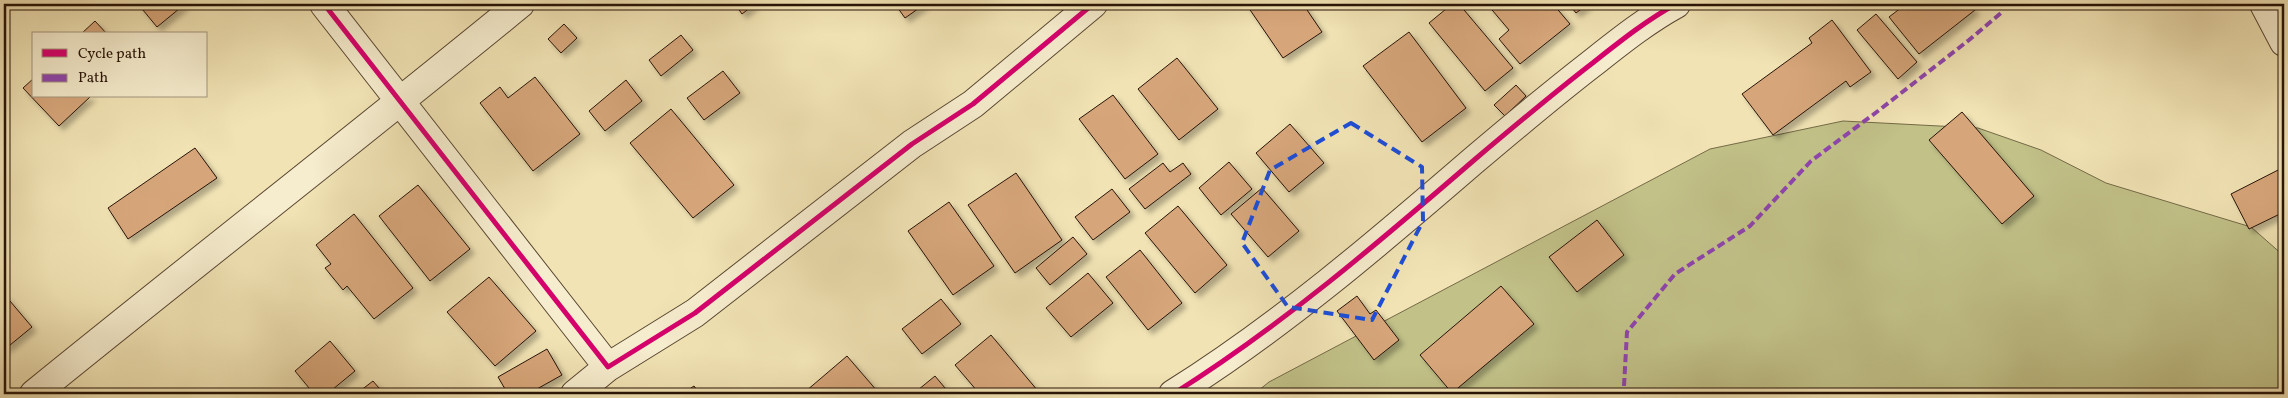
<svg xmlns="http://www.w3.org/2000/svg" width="2288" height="398" font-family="Vollkorn,serif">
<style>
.green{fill:#c1c188;stroke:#746a47}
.building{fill:#d6a67a;stroke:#271306;filter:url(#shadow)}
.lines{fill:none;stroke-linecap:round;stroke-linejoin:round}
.street-casing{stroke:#5a4732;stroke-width:30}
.street{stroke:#f6edce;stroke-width:28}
.quiet{stroke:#8e44ad;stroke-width:4;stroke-dasharray:8 4;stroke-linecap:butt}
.cycleway-casing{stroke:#f6edce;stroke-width:8}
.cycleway{stroke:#d6006c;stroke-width:5}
.marked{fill:none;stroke:#1d4ed8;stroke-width:4;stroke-dasharray:10 6;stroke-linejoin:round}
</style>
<defs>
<filter id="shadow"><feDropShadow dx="4.5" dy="4.5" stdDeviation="2.5" flood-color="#0004"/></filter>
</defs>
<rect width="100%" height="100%" fill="#f1e3b4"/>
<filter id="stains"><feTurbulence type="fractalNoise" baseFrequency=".004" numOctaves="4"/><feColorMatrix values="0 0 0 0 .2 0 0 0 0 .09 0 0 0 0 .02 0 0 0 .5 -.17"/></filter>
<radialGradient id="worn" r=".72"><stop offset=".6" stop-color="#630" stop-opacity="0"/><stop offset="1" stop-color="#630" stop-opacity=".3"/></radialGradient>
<!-- green -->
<path class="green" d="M1843 121 1978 128 2041 150 2106 183 2251 227 2284 256V394H1254L1269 382 1710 149Z"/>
<!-- building -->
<path class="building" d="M138 4H185L157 27Z
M735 4H755L742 14Z
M895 4H925L905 18Z
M1246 4H1303L1322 32 1283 58Z
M1452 4H1459L1513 68 1485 91 1429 23Z
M1487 4H1553L1570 24 1520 64 1499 39 1509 30Z
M1569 4H1588L1576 13Z
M1906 4H1970L1975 10 1919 54 1889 17Z
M1876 14 1917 62 1898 79 1857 30Z
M1832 20 1871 72 1850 87 1846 81 1773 135 1742 94 1812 43 1809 38Z
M95 21 107 34H81Z
M564 24 577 38 561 53 548 39Z
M1409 32 1466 108 1422 142 1363 66Z
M681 35 693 50 661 76 649 60Z
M1177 58 1218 109 1179 140 1138 89Z
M723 71 740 93 704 120 687 98Z
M535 77 580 134 533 171 480 103 500 87 508 98Z
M34 78V96H91L59 126 23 88Z
M626 80 642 101 605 131 589 111Z
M1516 85 1526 96 1505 116 1494 105Z
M1113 95 1158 154 1125 179 1079 119Z
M671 109 734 185 693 218 630 143Z
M1962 112 2034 196 2002 224 1929 140Z
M1290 124 1324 163 1289 192 1256 153Z
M195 148 217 178 128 239 108 208Z
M1229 162 1252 189 1221 215 1199 188Z
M1163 163 1170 172 1183 163 1191 174 1145 209 1129 189Z
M2284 167V212L2249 229 2231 194Z
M1016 173 1062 240 1015 273 968 205Z
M418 185 470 249 430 281 379 216Z
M1262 188 1299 231 1268 257 1231 214Z
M1112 189 1130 212 1093 240 1075 217Z
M949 202 994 266 953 295 908 231Z
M1178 206 1227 265 1195 293 1145 233Z
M354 214 413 288 374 319 347 286 343 290 325 268 331 264 316 245Z
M1597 220 1624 255 1577 292 1549 257Z
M1073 237 1087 254 1050 285 1036 268Z
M1140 250 1182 303 1148 330 1106 277Z
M1088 273 1113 303 1071 337 1046 308Z
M489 277 536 331 495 366 447 312Z
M1501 286 1534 324 1452 393 1420 355Z
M4 294 32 327 4 350Z
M1357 296 1370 314 1376 310 1399 340 1374 360 1337 311Z
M941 299 961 324 922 354 902 329Z
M991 335 1038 391 1035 394H975L978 392 955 365Z
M330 341 355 371 327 394H314L295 371Z
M547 349 562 375 528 394H508L498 377Z
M847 356 878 392 875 394H809L806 391Z
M935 376 950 394H913Z
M373 381 384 394H356Z
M694 386 700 394H682Z"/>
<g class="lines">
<defs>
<path id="street" d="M324 4 608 367 695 313 912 144 973 104 1093 4
M2264 4 2284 42
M34 394C195 263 359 136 520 4
M575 394 608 367
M1173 394C1280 327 1378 243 1473 161 1512 128 1550 96 1590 65 1618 43 1645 21 1676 4"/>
</defs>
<!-- street casing -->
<use href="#street" class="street-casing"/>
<!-- street -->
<use href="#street" class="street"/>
<!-- quiet -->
<path class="quiet" d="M1624 386 1627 332 1675 274 1750 226 1811 161 1878 111 1969 40 2001 13 2003 4"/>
<defs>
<path id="cycleway" d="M324 4 608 367 695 313 912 144 973 104 1093 4
M1173 394C1280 327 1378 243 1473 161 1512 128 1550 96 1590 65 1618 43 1645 21 1676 4"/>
</defs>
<!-- cycleway casing -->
<use href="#cycleway" class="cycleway-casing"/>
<!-- cycleway -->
<use href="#cycleway" class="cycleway"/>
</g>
<!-- marked area -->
<path class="marked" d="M1351 123 1422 167 1423 221 1372 320 1288 307 1242 243 1270 170Z"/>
<!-- margin -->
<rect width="2288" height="398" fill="none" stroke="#f1e3b4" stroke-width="20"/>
<rect x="5" y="5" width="2278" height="388" fill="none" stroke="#271306" stroke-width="2.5"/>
<rect x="10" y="10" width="2268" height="378" fill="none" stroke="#271306"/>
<!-- legend -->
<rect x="32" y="32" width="175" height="65" fill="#f6edce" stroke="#a3967e"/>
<rect x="42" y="49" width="25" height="8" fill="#d6006c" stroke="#a3967e"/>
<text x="78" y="58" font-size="15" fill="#271306">Cycle path</text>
<rect x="42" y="74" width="25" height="8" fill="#8e44ad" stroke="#a3967e"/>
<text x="78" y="82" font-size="15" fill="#271306">Path</text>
<rect width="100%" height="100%" filter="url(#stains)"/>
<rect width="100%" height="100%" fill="url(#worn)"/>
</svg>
